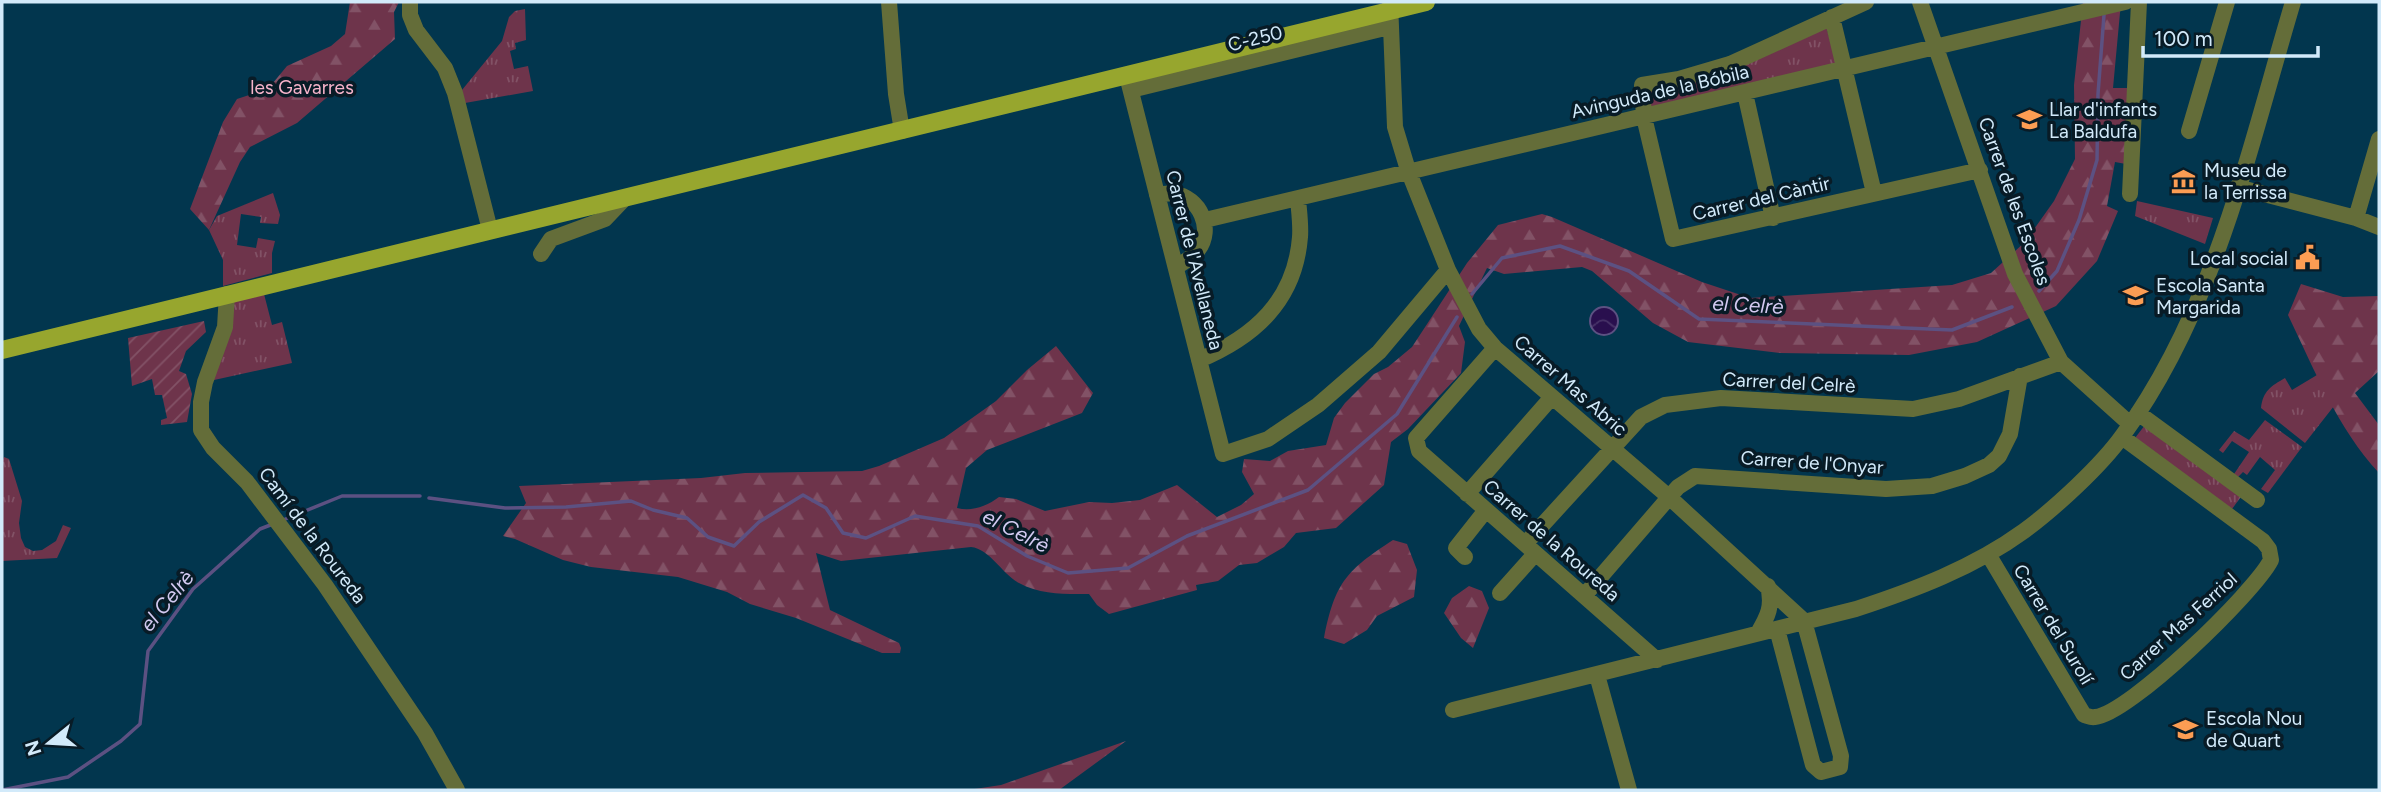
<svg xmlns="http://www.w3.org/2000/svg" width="2381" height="792" font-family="Figtree,sans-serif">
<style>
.grass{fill:url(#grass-tufts)}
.forest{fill:url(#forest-firs)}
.garden{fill:url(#garden-furrows)}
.water{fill:url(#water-waves);stroke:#5c5182;stroke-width:2}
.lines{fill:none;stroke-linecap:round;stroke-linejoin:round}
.stream{stroke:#5c5182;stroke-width:3.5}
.minor{stroke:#646d39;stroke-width:16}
.major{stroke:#97a62e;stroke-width:18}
.labels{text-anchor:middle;stroke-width:7;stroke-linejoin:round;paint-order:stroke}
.street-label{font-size:19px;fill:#d2eafa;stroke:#081b26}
.park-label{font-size:19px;fill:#f7b4cb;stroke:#081b26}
.poi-label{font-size:19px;fill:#d2eafa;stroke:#081b26;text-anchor:start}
.water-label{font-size:21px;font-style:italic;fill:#d3caf1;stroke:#081b26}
</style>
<defs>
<pattern id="grass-tufts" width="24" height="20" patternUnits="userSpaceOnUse" patternTransform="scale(1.75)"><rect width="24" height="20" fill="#6e344b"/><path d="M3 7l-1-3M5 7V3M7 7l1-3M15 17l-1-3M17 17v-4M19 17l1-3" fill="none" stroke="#825266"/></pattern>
<pattern id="forest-firs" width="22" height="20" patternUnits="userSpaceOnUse" patternTransform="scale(1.75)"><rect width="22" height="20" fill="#6e344b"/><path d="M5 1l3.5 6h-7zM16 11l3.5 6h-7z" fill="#825266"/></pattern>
<pattern id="garden-furrows" width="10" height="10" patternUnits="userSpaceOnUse" patternTransform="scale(1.75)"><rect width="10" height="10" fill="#6e344b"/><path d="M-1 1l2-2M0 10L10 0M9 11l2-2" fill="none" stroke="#825266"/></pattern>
<pattern id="water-waves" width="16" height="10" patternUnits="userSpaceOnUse" patternTransform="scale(1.75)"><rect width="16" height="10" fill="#290f4e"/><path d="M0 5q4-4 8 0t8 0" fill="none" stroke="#473268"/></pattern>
</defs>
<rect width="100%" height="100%" fill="#02364e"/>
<!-- grass -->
<path class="grass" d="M525 9 526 40 515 43 516 49 510 51 514 69 528 66 533 91 465 103 462 90 502 41 509 17 515 11Z
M1826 26 1837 65 1650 110 1649 91Z
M273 193 280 215 278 224 260 223 261 217 241 214 237 245 256 248 258 238 275 241 272 253V273L223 286V260L209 230 217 216Z
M2137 201 2213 218 2205 244 2135 216Z
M264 294 272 325 282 322 292 363 205 382 227 304Z
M2317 375 2334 406 2305 443 2261 408C2263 391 2271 386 2285 378L2292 390Z
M2265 420 2302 447 2268 493 2261 489 2275 470 2260 457 2247 475 2243 472 2238 477 2234 474 2249 452 2232 441 2223 453 2219 450 2234 431 2249 440Z
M2145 425 2243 494 2232 509 2135 438Z
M4 457 9 459 22 501 19 523 21 538 25 547 33 551 42 550 56 541 63 525 71 528 57 558 2 561V462Z"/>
<!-- forest -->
<path class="forest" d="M350 2H399L394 12 395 39 297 123 250 147 240 162 209 230 190 209 223 122 237 99 268 89 287 66 331 46 345 34Z
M2083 2H2121L2113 88H2131L2126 164 2115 162 2107 206 2118 211 2097 261 2056 306 1977 342 1909 355 1780 353 1688 342 1653 323 1592 271 1582 267 1504 274 1487 268 1459 326 1465 342 1461 373 1408 429 1391 442 1384 485 1336 528 1296 533 1284 547 1257 563 1239 565 1218 581 1196 585 1197 590 1109 614 1097 605 1089 594C1064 594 1041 595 1019 583 1002 574 990 549 971 547L841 561 816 553 830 610 899 643 901 648 900 653H882L796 618 750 604 727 592 678 577 591 567 563 560 515 539 503 536 526 503 519 486 701 478 745 473 862 471 879 466 944 438 996 401 1027 370 1056 346 1093 393 1082 413 987 450 966 468 957 508C972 512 987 506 999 497L1016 499 1045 511 1089 502 1112 503 1140 500 1177 485 1217 517 1241 505 1254 494 1242 472 1244 459 1270 461 1288 451 1326 445 1334 418 1345 403 1374 374 1388 367 1412 347 1467 263 1498 225 1542 214 1552 217 1702 282 1750 298 1952 285 1991 273 2025 242 2054 201 2075 159 2074 85Z
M2301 284 2343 297 2379 296V371L2355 393 2379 425V473C2338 429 2314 369 2288 315Z
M1393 540 1407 544 1417 570 1414 597 1377 616 1367 630 1344 644 1324 638C1335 582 1347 570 1393 540Z
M1469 586 1482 591 1489 608 1473 648 1461 638 1444 613 1452 598Z
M1126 741 1059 790H968L1001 785Z"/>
<!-- garden -->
<path class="garden" d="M204 321 206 332 186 351 179 371 186 374 192 394 187 422 161 425V420L167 418 162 395H155L152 379 132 386 128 338Z"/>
<!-- water -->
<path class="water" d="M1590 321a14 14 0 1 1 28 0a14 14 0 1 1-28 0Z"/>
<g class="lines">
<!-- stream -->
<path class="stream" d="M2039 291 2057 271 2079 220 2097 160 2098 94 2104 15
M1472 294 1502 258 1560 246 1629 271 1699 319 1952 330 2012 307
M429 498 505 508 566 507 631 501 653 510 687 518 708 537 734 546 759 522 803 495 826 508 843 533 866 538 915 516 978 526 1027 556 1068 573 1128 568 1187 536 1308 490 1397 414 1457 317
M283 520 342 496H420
M2 790 68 777 121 741 140 724 148 651 193 589 260 529 273 524"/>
<!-- minor -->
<path class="minor" d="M410 2V15L416 30 445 68 455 93 490 230
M889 2 896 94 902 131
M1390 2 1395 127 1408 170 1448 270 1479 329 1495 348 1669 497 1804 621 1841 756 1840 767 1821 772 1813 765 1777 629
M1866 2 1730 64 1679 79 1642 85 1644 117 1673 239 1980 170
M1920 2 2015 274 2061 362 2130 424
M1832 17 1874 193
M1127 76 1223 454 1268 439 1318 405 1379 352 1448 270
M1131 90 1389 27
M1745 93 1773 218
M2189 131 2227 2
M2237 187 2356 218 2379 227
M2130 194 2139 2
M1157 195C1162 194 1169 193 1174 194 1200 197 1214 229 1198 250 1192 258 1184 262 1176 267
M2356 218 2379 139
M1205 220 2125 2
M541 254 551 239 605 219 625 198
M227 294 225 327 205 382 201 402V430L213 448 247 482 325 585 425 733 457 790
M1495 348 1416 438 1419 451 1657 660
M1199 360C1254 337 1295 301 1300 237 1301 225 1299 211 1298 199
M2138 413 2257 500
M1467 494 1552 397
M1525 544 1641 417 1665 405 1721 398 1913 409 1959 399 2061 362
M1988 554 2084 715C2088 716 2091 718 2095 717 2129 714 2254 593 2271 560L2269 549 2263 541 2122 437
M1465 557 1456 548 1486 510
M1500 593 1535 554
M1584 596 1678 487 1695 476 1886 489 1932 486 1965 476 1989 465 1999 456 2010 434 2020 376
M1758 633C1768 616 1773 606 1768 586
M1597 675 1629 790
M1453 710 1856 609C1914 590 1973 568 2024 531 2054 509 2101 466 2123 435 2215 309 2249 149 2293 2"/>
<!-- major -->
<path class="major" d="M2 350 1426 2"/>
</g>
<!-- icons -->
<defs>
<symbol id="school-bare" viewBox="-9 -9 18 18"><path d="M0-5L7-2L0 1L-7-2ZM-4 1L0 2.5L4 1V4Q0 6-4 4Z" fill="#fc9d53" stroke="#081b26" stroke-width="2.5" paint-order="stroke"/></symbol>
<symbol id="museum-bare" viewBox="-9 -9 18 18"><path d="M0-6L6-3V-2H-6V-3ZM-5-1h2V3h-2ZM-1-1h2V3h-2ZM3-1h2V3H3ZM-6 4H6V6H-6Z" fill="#fc9d53" stroke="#081b26" stroke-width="2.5" paint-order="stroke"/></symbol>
<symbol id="civic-bare" viewBox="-9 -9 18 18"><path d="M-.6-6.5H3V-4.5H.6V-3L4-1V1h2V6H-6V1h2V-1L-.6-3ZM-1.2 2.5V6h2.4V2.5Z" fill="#fc9d53" stroke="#081b26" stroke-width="2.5" paint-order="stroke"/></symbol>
</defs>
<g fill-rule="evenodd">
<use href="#school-bare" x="2012" y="102" width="35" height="35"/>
<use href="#museum-bare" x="2166" y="164" width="35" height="35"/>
<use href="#civic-bare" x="2290" y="240" width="35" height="35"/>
<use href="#school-bare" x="2118" y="278" width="35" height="35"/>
<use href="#school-bare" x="2168" y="712" width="35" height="35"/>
</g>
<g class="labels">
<!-- street labels -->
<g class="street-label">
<text transform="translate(1255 38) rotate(-14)" y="7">C-250</text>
<text transform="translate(1660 91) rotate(-13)" y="7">Avinguda de la Bóbila</text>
<text transform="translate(1761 198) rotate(-13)" y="7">Carrer del Càntir</text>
<text transform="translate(2015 201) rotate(70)" y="7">Carrer de les Escoles</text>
<text transform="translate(1195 260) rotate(76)" y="7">Carrer de l'Avellaneda</text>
<text transform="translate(1789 382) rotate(3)" y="7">Carrer del Celrè</text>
<text transform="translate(1571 385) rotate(41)" y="7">Carrer Mas Abric</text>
<text transform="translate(1812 462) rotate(4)" y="7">Carrer de l'Onyar</text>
<text transform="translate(313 535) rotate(53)" y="7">Camí de la Roureda</text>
<text transform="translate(1552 540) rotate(41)" y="7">Carrer de la Roureda</text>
<text transform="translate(2054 624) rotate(59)" y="7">Carrer del Surolí</text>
<text transform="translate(2178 626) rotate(-42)" y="7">Carrer Mas Ferriol</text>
</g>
<!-- park labels -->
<g class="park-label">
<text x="302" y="94">les Gavarres</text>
</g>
<!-- poi labels -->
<g class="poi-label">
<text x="2049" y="116">Llar d'infants<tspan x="2049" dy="22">La Baldufa</tspan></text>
<text x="2204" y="177">Museu de<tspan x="2204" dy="22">la Terrissa</tspan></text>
<text x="2288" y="265" text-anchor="end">Local social</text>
<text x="2156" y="292">Escola Santa<tspan x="2156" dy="22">Margarida</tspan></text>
<text x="2206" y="725">Escola Nou<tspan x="2206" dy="22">de Quart</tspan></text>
</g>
<!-- water labels -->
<g class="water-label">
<text transform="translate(1748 305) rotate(3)" y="7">el Celrè</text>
<text transform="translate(1016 531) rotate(27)" y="7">el Celrè</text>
<text transform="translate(167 601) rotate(-51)" y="7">el Celrè</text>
</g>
</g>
<!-- border -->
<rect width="2381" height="792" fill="none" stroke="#d2eafa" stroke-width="7"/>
<!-- north arrow -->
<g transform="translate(49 743) rotate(252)" stroke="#081b26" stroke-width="5" paint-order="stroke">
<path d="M0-5L12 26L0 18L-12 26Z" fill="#d2eafa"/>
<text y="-10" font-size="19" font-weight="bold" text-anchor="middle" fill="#d2eafa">N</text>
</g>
<!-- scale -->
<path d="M2143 46v10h175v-10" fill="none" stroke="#d2eafa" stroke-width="3.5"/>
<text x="2154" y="46" font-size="21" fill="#d2eafa" stroke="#081b26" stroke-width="5" paint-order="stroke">100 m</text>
</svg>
